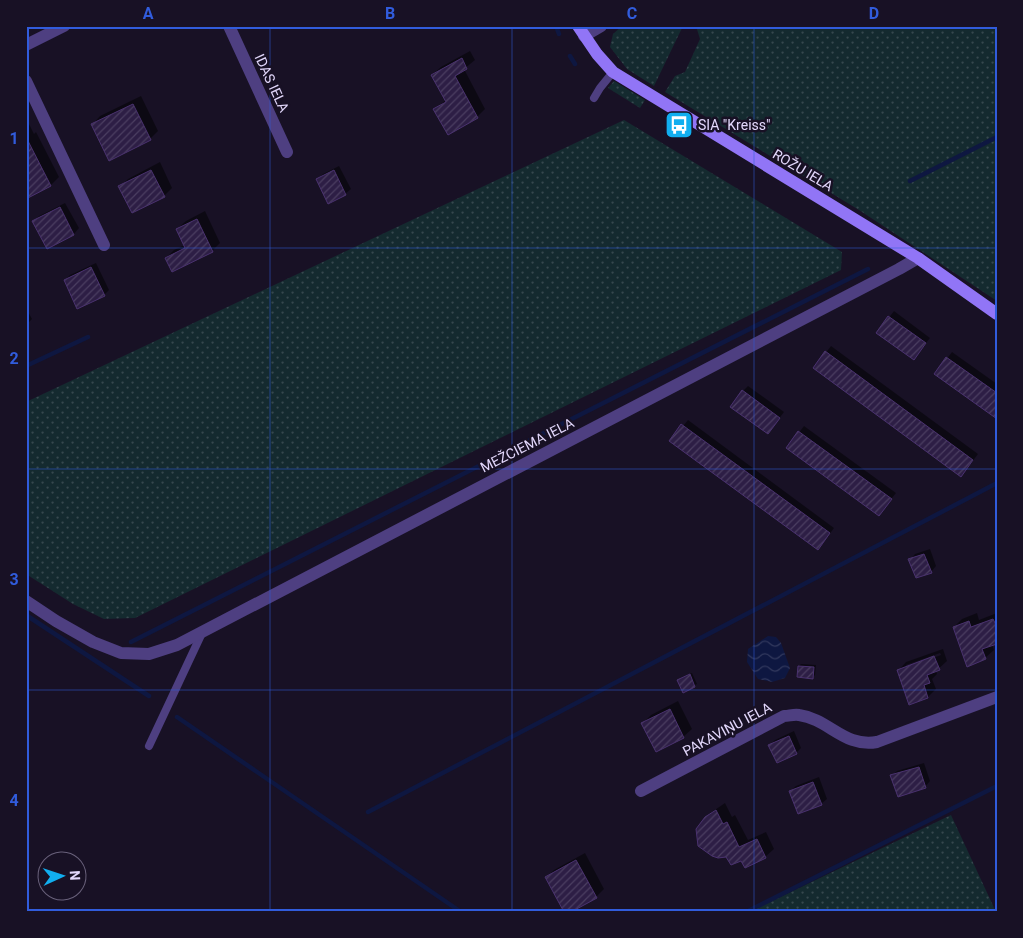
<svg xmlns="http://www.w3.org/2000/svg" width="1023" height="938" font-family="Roboto,sans-serif">
<style>
.grass{fill:url(#grass-dots)}
.water{fill:url(#water-waves)}
.shadow{fill:#0007;fill-rule:evenodd}
.lines{fill:none;stroke-linecap:round;stroke-linejoin:round}
.stream{stroke:#0e1741;stroke-width:4.5}
.building{fill:url(#building-hatch);stroke:#4a326f}
.lane{stroke:#4e3f81;stroke-width:8}
.street{stroke:#4e3f81;stroke-width:12}
.secondary{stroke:#9175f6;stroke-width:12}
.grid{fill:none;stroke:#315cdc;stroke-width:1;stroke-opacity:0.55}
.labels{text-anchor:middle;stroke-width:5;stroke-linejoin:round;paint-order:stroke}
.street-label{font-size:14px;fill:#e3d8fc;stroke:#181125}
.poi-label{font-size:14px;fill:#e3d8fc;stroke:#181125;text-anchor:start}
.neatline{fill:none;stroke:#315cdc;stroke-width:2}
.grid-label{font-size:16px;text-anchor:middle;font-weight:bold;fill:#315cdc}
</style>
<defs>
<pattern id="grass-dots" width="8" height="8" patternUnits="userSpaceOnUse" patternTransform="scale(1.25)"><rect width="8" height="8" fill="#142a2f"/><path d="M2 2h.1M6 6h.1" fill="none" stroke="#36484e" stroke-width="1.8" stroke-linecap="round"/></pattern>
<pattern id="water-waves" width="16" height="10" patternUnits="userSpaceOnUse" patternTransform="scale(1.25)"><rect width="16" height="10" fill="#0e1741"/><path d="M0 5q4-4 8 0t8 0" fill="none" stroke="#31385d"/></pattern>
<pattern id="building-hatch" width="6" height="6" patternUnits="userSpaceOnUse" patternTransform="scale(1.25)"><rect width="6" height="6" fill="#2d1e45"/><path d="M-1 1l2-2M0 6l6-6M5 7l2-2" fill="none" stroke="#4b3e61"/></pattern>
</defs>
<rect width="100%" height="100%" fill="#181125"/>
<!-- grass -->
<path class="grass" d="M622 26H683L654 86 627 69 610 47 613 34Z
M696 26H997V301L859 210 665 92 675 76 685 72 700 39Z
M614 81 645 100 640 108 608 88Z
M624 120 842 252 841 270 135 618 104 619 73 604 26 574V402Z
M951 815 996 912H749Z"/>
<!-- water -->
<path class="water" d="M768 636 776 637 781 643 790 668 785 678 772 682 758 679 747 662 748 649Z"/>
<!-- shadow -->
<path class="shadow" d="M470 51 475 60 464 69 485 109 477 117 435 109 446 100 432 75 441 67Z
M141 96 158 131 150 139 92 125 100 116Z
M26 118 34 134 36 132 59 177 51 185 26 197Z
M160 162 172 188 164 196 120 187 128 179Z
M339 166 351 189 345 194 317 180 323 174Z
M65 203 79 228 74 234 47 247 34 222 39 216Z
M205 211 220 243 212 251 166 258 174 250 185 245 177 229 186 221Z
M96 263 109 290 104 295 65 280 70 275Z
M26 308 32 319 26 325Z
M894 311 930 338 914 358 878 332Z
M831 346 978 454 966 470 961 475 815 367Z
M952 352 997 384V418L936 373Z
M748 386 784 412 768 433 743 391Z
M688 420 834 528 823 543 671 441Z
M804 426 896 493 879 514 788 447Z
M930 549 936 566 931 572 910 560 915 554Z
M977 613 979 620 997 613V643L992 645 994 650 985 658 954 627 962 619Z
M943 649 947 661 936 671 937 674 932 679 936 689 928 697 910 703 898 671 906 662ZM940 653 941 655 906 668V665Z
M801 664 816 665 815 675 812 678 799 666Z
M692 673 697 684 684 691 681 678Z
M678 701 692 729 683 737 643 723 651 715Z
M794 731 801 748 796 753 770 745 775 740Z
M924 763 930 781 925 787 892 776 897 771Z
M819 777 827 799 821 804 790 791 796 786Z
M725 803 732 817 735 815 748 840 766 832 774 849 765 857 742 859 727 856 697 829 701 823 709 814Z
M585 853 604 889 596 897 569 912 546 878 554 870Z"/>
<g class="lines">
<!-- stream -->
<path class="stream" d="M556 26 559 34
M570 56 575 64
M910 181 997 137
M26 366 88 337
M26 615 149 696
M131 642 868 269
M177 717 461 912
M368 812 997 483
M746 912 997 786"/>
</g>
<!-- building -->
<path class="building" d="M462 58 467 69 455 76 478 118 448 135 433 109 446 102 431 75Z
M133 104 151 140 109 161 91 124Z
M26 137 51 186 26 199Z
M151 170 165 197 132 213 118 186Z
M334 170 346 195 328 204 316 179Z
M60 207 74 235 47 249 32 221Z
M197 219 213 252 172 272 165 258 185 248 176 229Z
M91 267 105 296 77 309 64 280Z
M888 316 926 343 914 360 876 333Z
M825 351 973 460 961 477 813 368Z
M946 357 997 393V419L934 374Z
M742 390 780 418 768 434 730 407Z
M681 424 830 533 818 550 669 441Z
M798 431 892 499 879 516 786 448Z
M924 554 932 573 916 578 908 559Z
M993 619 997 627V644L982 649 986 659 967 667 953 627 969 621 971 627Z
M934 656 940 670 927 675 930 683 924 685 928 698 909 705 897 670Z
M798 666 814 667 813 679 797 677Z
M690 674 695 687 683 693 677 680Z
M670 709 684 738 656 752 641 723Z
M789 736 797 754 777 763 768 745Z
M919 767 926 788 898 797 890 775Z
M813 782 822 805 798 814 789 791Z
M716 810 723 824 727 822 739 847 757 839 766 858 745 868 741 861 731 865 726 857 718 858 712 856 698 846 696 829 705 817Z
M576 860 597 898 571 912H564L545 877Z"/>
<g class="lines">
<!-- lane -->
<path class="lane" d="M594 98 600 88 613 72
M149 746 202 633"/>
<!-- street -->
<path class="street" d="M229 26 287 152
M584 36 601 26
M26 45 64 26
M26 81 104 245
M26 601 56 621 93 642 121 653 149 654 177 645 899 269 918 258
M641 791 784 716C789 716 794 714 799 715 829 719 844 748 877 742L997 697"/>
<!-- secondary -->
<path class="secondary" d="M578 26 597 54 613 72 918 258 997 314"/>
</g>
<!-- grid -->
<path class="grid" d="M270 26V912M512 26V912M754 26V912M26 248H997M26 469H997M26 690H997"/>
<!-- icons -->
<defs>
<symbol id="bus-square" viewBox="-11 -11 22 22"><rect x="-9" y="-9" width="18" height="18" rx="4" fill="#11aeef" stroke="#181125"/><path d="M-5-6H5V4H4V6H2V4H-2V6H-4V4H-5ZM-3.5-4V0h7V-4ZM-3.5 1.2v1.5H-2V1.2ZM2 1.2v1.5H3.5V1.2Z" fill="#fff"/></symbol>
</defs>
<g fill-rule="evenodd">
<use href="#bus-square" x="663" y="109" width="32" height="32"/>
</g>
<g class="labels">
<!-- street labels -->
<g class="street-label">
<text transform="translate(272 83) rotate(65)" y="5">IDAS IELA</text>
<text transform="translate(803 170) rotate(31)" y="5">ROŽU IELA</text>
<text transform="translate(527 445) rotate(-27)" y="5">MEŽCIEMA IELA</text>
<text transform="translate(727 729) rotate(-28)" y="5">PAKAVIŅU IELA</text>
</g>
<!-- poi labels -->
<g class="poi-label">
<text x="698" y="130">SIA "Kreiss"</text>
</g>
</g>
<!-- border -->
<rect width="1023" height="938" fill="none" stroke="#181125" stroke-width="55"/>
<!-- north arrow -->
<g transform="translate(62 876) rotate(87)"><circle r="24" fill="#181125" stroke="#69617b"/>
<path d="M0-4L9 19L0 12L-9 19Z" fill="#11aeef"/>
<text y="-8" font-size="14" font-weight="bold" text-anchor="middle" fill="#e3d8fc">N</text>
</g>
<rect x="28" y="28" width="968" height="882" class="neatline"/>
<g class="grid-label">
<text x="148" y="19">A</text>
<text x="390" y="19">B</text>
<text x="632" y="19">C</text>
<text x="874" y="19">D</text>
<text x="14" y="144">1</text>
<text x="14" y="364">2</text>
<text x="14" y="585">3</text>
<text x="14" y="806">4</text>
</g>
</svg>
